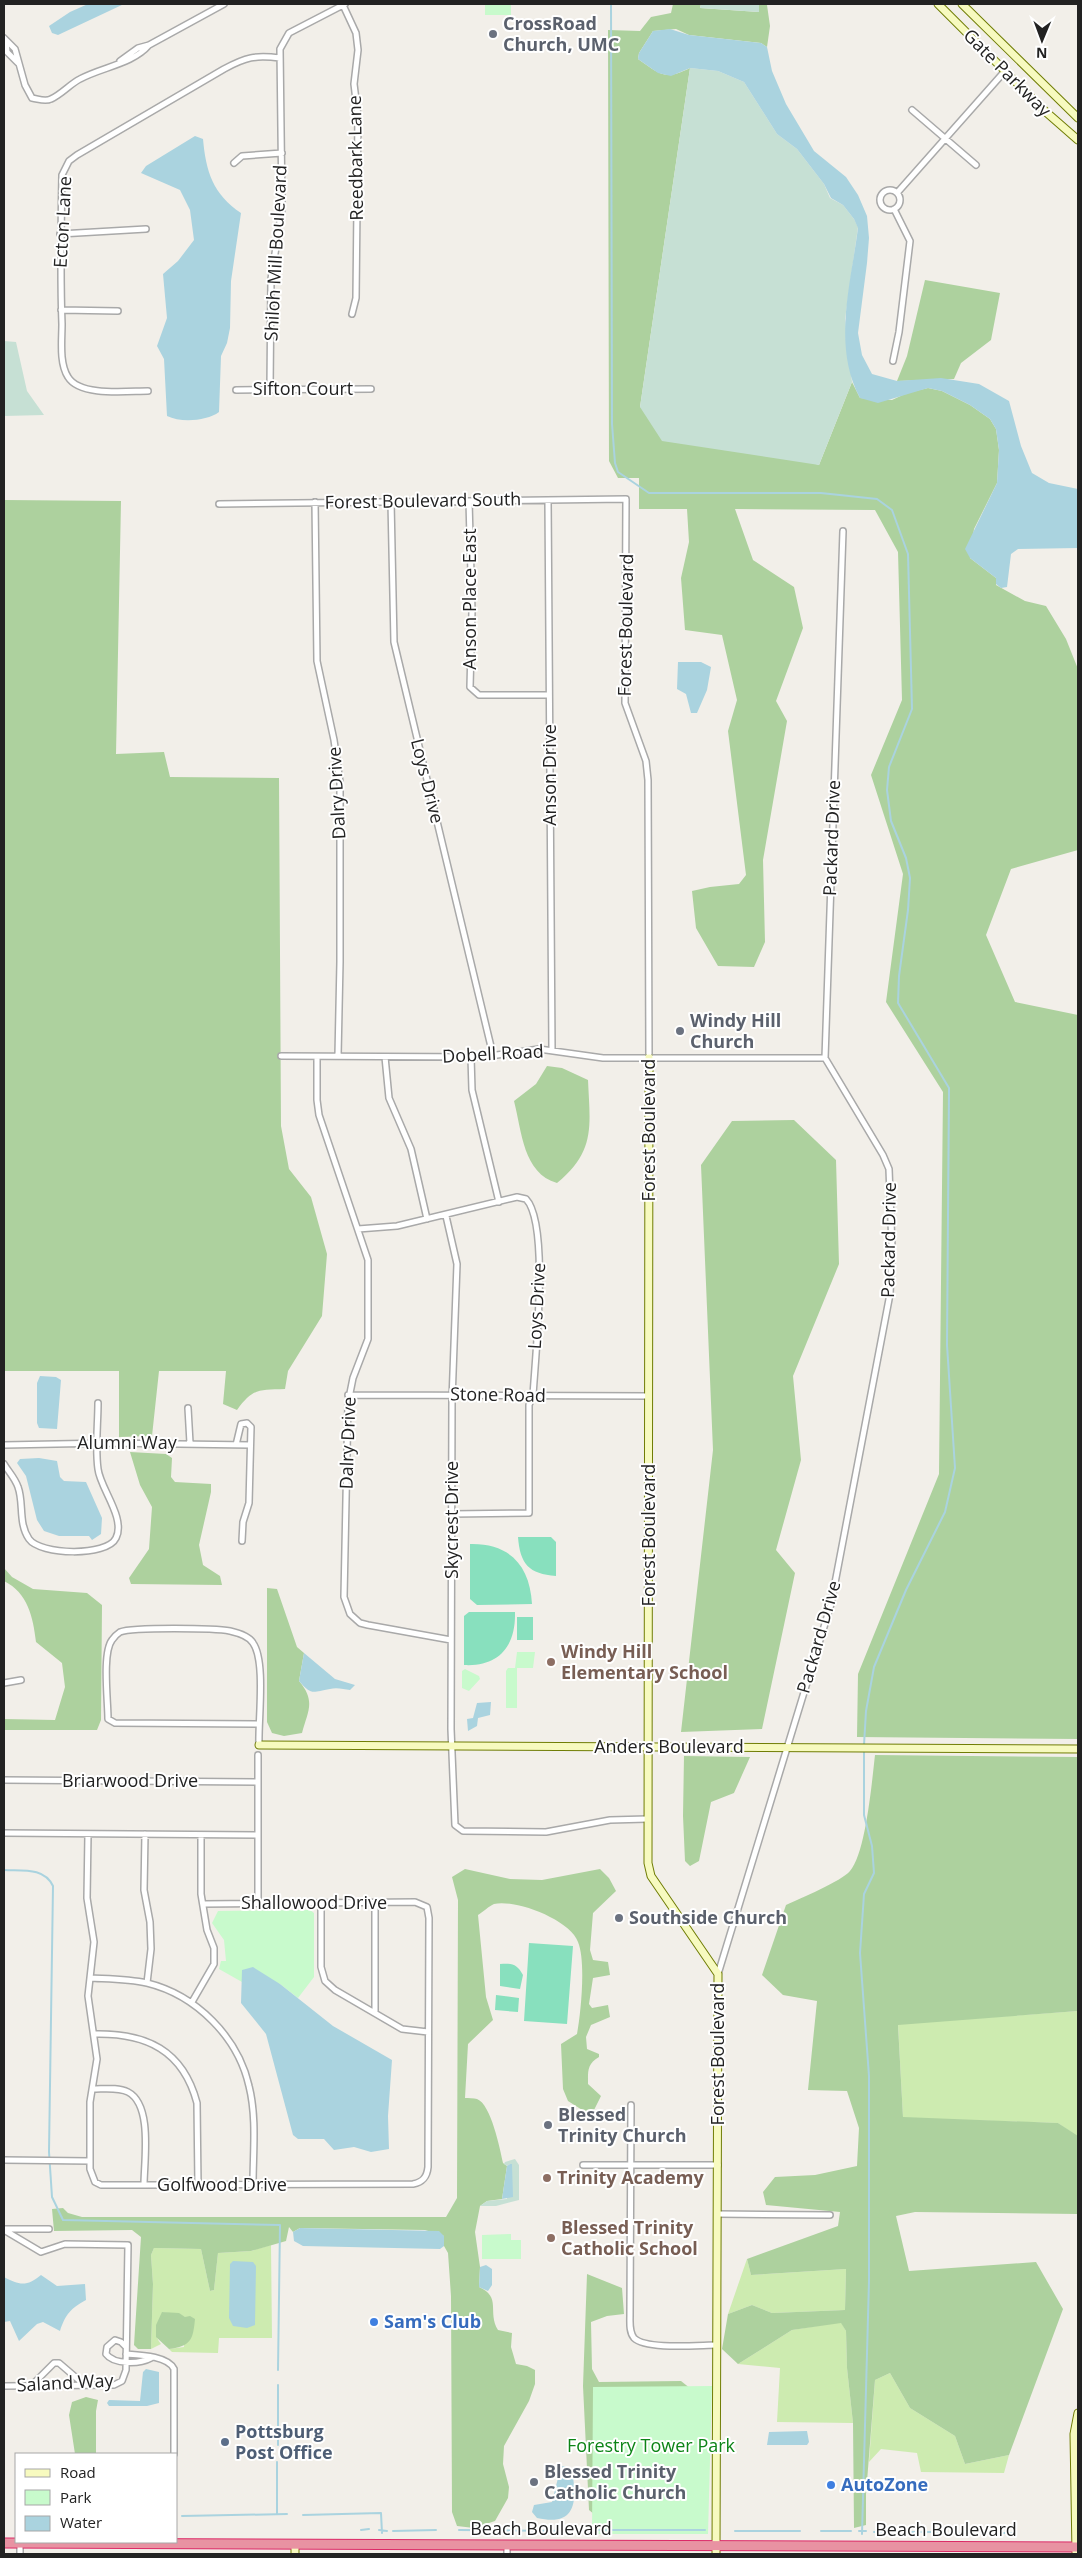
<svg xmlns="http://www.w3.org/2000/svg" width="1082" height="2558" font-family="'Open Sans',sans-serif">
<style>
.grass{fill:#cdebb0}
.forest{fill:#add19e}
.wetland{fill:#c6e0d4}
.park{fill:#c8facc}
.pitch{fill:#88e0be}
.water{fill:#aad3df}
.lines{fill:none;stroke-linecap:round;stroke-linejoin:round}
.stream{stroke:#aad3df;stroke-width:2}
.street-casing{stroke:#a9a9a9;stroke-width:8}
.secondary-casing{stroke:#707d05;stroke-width:9}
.highway-casing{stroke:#dc2a67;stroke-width:11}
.street{stroke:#fff;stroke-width:5}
.secondary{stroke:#f7fabf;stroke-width:7}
.highway{stroke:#e892a2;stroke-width:9}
.worship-dot{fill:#6b7280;stroke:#fff;stroke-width:2}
.education-dot{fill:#8d6e63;stroke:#fff;stroke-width:2}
.shop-dot{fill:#3f7fe0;stroke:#fff;stroke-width:2}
.service-dot{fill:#5c6f8a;stroke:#fff;stroke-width:2}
.labels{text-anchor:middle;stroke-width:4;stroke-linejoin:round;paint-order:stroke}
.worship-label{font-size:18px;font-weight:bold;fill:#5b616d;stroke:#fff;text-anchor:start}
.street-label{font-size:18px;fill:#222;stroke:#fff}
.education-label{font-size:18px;font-weight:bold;fill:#785e54;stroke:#fff;text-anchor:start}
.shop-label{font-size:18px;font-weight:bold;fill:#366cbe;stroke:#fff;text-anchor:start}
.service-label{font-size:18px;font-weight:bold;fill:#4e5e75;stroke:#fff;text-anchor:start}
.park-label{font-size:18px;fill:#0c8416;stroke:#fff}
</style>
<rect width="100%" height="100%" fill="#f2efe9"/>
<!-- grass -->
<path class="grass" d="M1078 2011V2137L1058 2123 903 2118 898 2024Z
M271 2245 272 2338H219L218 2353 172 2352 169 2349 184 2347 185 2317 163 2312C157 2324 152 2333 161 2344L151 2349 153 2284 151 2255 154 2248 201 2249 210 2291 214 2290 218 2253 251 2251Z
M747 2259 751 2275 846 2269 845 2310 772 2313 752 2305 728 2314Z
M841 2322 846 2331 847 2368 853 2423 777 2422 780 2368 738 2364 792 2330Z
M890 2373 910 2408 955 2436 965 2464 1009 2455 1004 2473 921 2472 917 2453 881 2449 869 2462 875 2380Z"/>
<!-- forest -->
<path class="forest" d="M673 4H701L700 8 759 12V4H770L767 5 770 26 767 47 761 43 689 35 676 29 653 31 639 53 638 59C660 74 664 81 690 68L640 407 819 465 852 382 860 398 892 400 907 393 928 388 942 391 970 405 990 419 996 429 999 450 997 483 974 529 970 558 996 578V585L1025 601 1046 606 1066 639 1078 669V850L1011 869 986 935 1015 1002 1078 1015V1739L857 1737 858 1674 939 1474 943 1092 886 1002 903 874 871 775 902 700 898 552 875 510 735 509 753 560 794 587 803 628 776 701 787 721 763 860 765 942 754 967 718 966 696 928 692 891 710 887 739 884 746 875 728 731 737 700 722 635 685 630 681 578 689 542 687 509H639V478H618L609 461 608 30 640 31 651 17 671 13Z
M925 280 1000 293 991 340 961 363 954 379 897 381 907 356Z
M4 500 121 501 116 754 164 752 170 777 279 778 281 1126 289 1169 311 1197 327 1254 322 1316 288 1371 285 1389C259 1390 253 1388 237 1410L223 1404 226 1371H159L152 1436 119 1437V1371H4Z
M547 1066 562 1068 588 1080C590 1126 596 1151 557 1183 523 1173 522 1132 514 1101L536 1084Z
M794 1120 836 1160 839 1264 793 1376 801 1460 776 1550 795 1573 762 1729 681 1732 713 1450 701 1165 732 1121Z
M130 1452 166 1454 172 1458 171 1477 175 1482 211 1484V1492L199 1545 203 1565 220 1576 222 1585 131 1584 129 1578 149 1549 152 1507 140 1485Z
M4 1568 12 1577 33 1589 87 1593 102 1605 101 1720 97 1730H4V1719L55 1720 65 1687 62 1663 36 1642C33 1617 28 1593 4 1581Z
M267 1588 277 1589 297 1647 304 1653 299 1681C316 1701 308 1711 302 1733L284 1736 272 1733 267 1722Z
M875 1755 1078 1757V2011L898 2025 903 2117 1058 2123 1078 2136V2214L915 2212 896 2216 909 2271 1036 2262 1063 2309 1009 2455 965 2464 955 2436 910 2408 890 2373 875 2380 866 2494V2525L854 2528 853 2423 847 2368 846 2331 841 2323 792 2330 738 2364 722 2349 728 2314 752 2305 772 2313 845 2310 846 2269 751 2275 747 2259 838 2226 840 2212 766 2205 763 2192 775 2177 815 2175 857 2166 859 2128 847 2091 808 2090 817 2001 783 1995 762 1975 786 1905C799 1899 842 1881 850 1871 866 1853 872 1780 875 1755Z
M684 1756 750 1757 734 1793 711 1802 699 1861 690 1866 685 1861 683 1816Z
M465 1869 510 1879 542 1880 600 1869 609 1878 616 1891 593 1913 590 1950 593 1960 608 1962 610 1975 593 1978 589 2004 592 2008 608 2005 610 2017 591 2025 586 2037 587 2049 599 2054V2057C587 2064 588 2071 588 2084L601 2096 594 2110 587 2113 568 2101 563 2089 561 2044 577 2034C581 2012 586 1961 578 1942 570 1920 516 1899 494 1904 489 1906 483 1912 478 1915L486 1997 493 2020 468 2044 465 2098C468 2098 474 2098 477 2099 491 2104 500 2149 503 2163L507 2166 502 2199 487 2201 480 2206 475 2232 480 2267 479 2287C502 2297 487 2312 498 2330L512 2333 511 2347 516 2364 527 2366 535 2370V2384L529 2401 504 2446 503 2464 509 2487 508 2498 495 2521 474 2528 457 2526 452 2512 451 2296 448 2253 444 2246V2236L425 2230 300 2228 293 2232 289 2227 286 2241 251 2251 218 2253 214 2290 210 2291 201 2249 154 2248 151 2255 153 2284 151 2349H138L134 2345 141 2237 132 2230 54 2231 52 2209 63 2208 68 2213 82 2217H446L457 2198 458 1900 452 1877Z
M587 2274 622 2288 624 2314 607 2316 591 2322 592 2369 599 2382 681 2381 691 2389 601 2520 589 2510 583 2386Z
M162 2312 179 2313 185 2317 190 2316 195 2319C193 2340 191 2346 169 2349L156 2337V2325Z
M86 2397 98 2400 96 2411V2454H75L69 2415 72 2402Z"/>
<!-- wetland -->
<path class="wetland" d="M701 4H759V12L700 8Z
M690 68 718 71 744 82 777 134 797 149 824 184 830 198 843 205 854 219 858 227 845 319 852 382 819 465 662 441 640 407Z
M4 341 16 342 27 391 44 415 4 416Z
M515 2159 519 2165V2200L496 2206H480L487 2201 507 2199 510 2164 507 2166 504 2164 505 2162Z"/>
<!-- park -->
<path class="park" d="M485 4H511V15H485Z
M517 1652H535L533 1668H517V1708H506V1671L508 1668H515Z
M465 1669 479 1676 480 1679 469 1691 462 1688V1671Z
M310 1910 314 1913V1977L298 1998 280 1984 242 1970V1982L219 1969 221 1961H226L224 1940 212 1923 218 1911Z
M511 2234V2240H521V2259H482V2235Z
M712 2386 708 2534H592L593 2387Z"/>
<!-- pitch -->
<path class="pitch" d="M518 1537H551L556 1542V1576C529 1574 520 1564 518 1537Z
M470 1544C510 1543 530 1566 532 1604L477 1605 470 1599Z
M469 1612H515C516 1646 499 1667 464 1665V1616Z
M517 1617H533V1640H517Z
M529 1943 573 1946 567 2024 524 2021Z
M500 1964C512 1963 517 1964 523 1975L520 1989 500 1986Z
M496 1995 519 1998 518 2012 495 2010Z"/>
<!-- water -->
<path class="water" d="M88 4H124L58 35 52 33 49 26 70 12Z
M670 29 689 35 761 43 767 47 772 71 786 104 814 151 846 177 858 195 867 216 869 238 867 263 858 333 862 355 872 374 897 381 941 378 979 384 1009 401 1021 446 1032 473 1049 483 1078 489V548L1018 549 1011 554 1007 587 1001 588 996 584V578L970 558 965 549 997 483 999 450 996 429 990 419 970 405 942 391 928 388 878 403 860 398C832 346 851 283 858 228L854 219 843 205 831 198 824 184 797 149 777 134 744 82 718 71 690 68 671 76 658 73 638 59 639 53 653 31Z
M195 136 203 139C206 172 213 194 241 213L231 281 230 328 227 343 221 356 219 412C207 421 181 423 167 416L164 359 157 346 167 318 163 274 178 261 194 240 190 210 180 190 141 173 146 166Z
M678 662H701L711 667 707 690 697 713H691L686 694 677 689Z
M40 1376 56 1377 61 1380 57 1429 39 1428 37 1423V1383Z
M39 1458 57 1461 60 1477 64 1481 86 1482 102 1518 101 1534 92 1540 89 1536H59L44 1531 37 1520 26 1476 17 1463 20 1459Z
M304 1653 335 1679 355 1685 350 1690C344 1689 336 1687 330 1689 312 1692 312 1696 299 1681Z
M491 1702 490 1715 478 1718 477 1726 468 1731 467 1719 473 1718 477 1703Z
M253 1967 280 1984 333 2026 392 2060 388 2116 389 2149 371 2152 354 2147 334 2150 324 2139H298L293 2135 266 2034 241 2003 242 1970Z
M510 2164H512L513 2197 502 2199 507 2166Z
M300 2228 439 2231 444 2236V2246L440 2249 303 2246 294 2241 293 2232Z
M233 2261 253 2262 256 2266 255 2325 247 2328 233 2326 229 2318 230 2264Z
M486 2265 492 2269V2285L488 2291 479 2287 480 2267Z
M41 2275 57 2286 85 2284 86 2300C71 2308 65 2315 60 2331L43 2322 37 2324 19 2341 10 2321 4 2322V2277C19 2285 27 2287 41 2275Z
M146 2369 159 2372V2403L147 2406H109L107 2403 109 2400 140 2401 143 2372Z
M807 2431 809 2442 807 2445H767L769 2432Z
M561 2466 570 2467 572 2470C577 2501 577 2527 537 2518L532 2512 534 2505 552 2502Z"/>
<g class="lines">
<!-- stream -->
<path class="stream" d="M611 4 612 424 615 463 618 472 649 493H821L877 499 892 510 908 554 912 709 889 767 887 790 891 821 906 858 910 878 908 910 899 976 898 1003 949 1088 947 1345 955 1468 945 1512 906 1590 874 1667 866 1711 864 1745
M4 1870C22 1871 44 1867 53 1886L49 2152 52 2197 63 2220 280 2225 278 2370
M278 2445V2385
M277 2514V2462
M303 2515 381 2513 382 2533
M182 2516 287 2514
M361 2530 369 2529
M379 2530 387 2531
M459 2530 573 2531
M588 2530H705
M393 2531 436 2530
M735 2531H800
M821 2531H851
M859 2531H866
M874 2532H889
M906 2532H939
M960 2533 989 2532
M1000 2533H1015
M862 2534 869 2281V2076L860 1953 864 1894 874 1873 872 1846 864 1815V1750"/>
<defs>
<path id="street" d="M343 5 356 33 358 50 354 84 358 116 356 298 352 314
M4 38 15 49 25 85 32 98C39 99 45 102 51 99 62 94 70 84 80 79 102 67 133 64 149 45
M6 41 7 52 18 63
M120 61 138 48 149 45 224 4
M912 110 976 165
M234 163 242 156 282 153
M880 200a10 10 0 1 1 20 0a10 10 0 1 1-20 0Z
M897 193 1005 71
M60 234 146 229
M61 310 118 311
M893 361 899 332 910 241 894 209
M270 388 271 279 282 209 280 49 289 33 345 4
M236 390 371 389
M148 391C128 391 80 397 68 377 59 363 62 340 62 324 60 274 61 225 62 175L69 161 77 155 224 69C246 57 255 55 280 58
M548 500 552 1050
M469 501 472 611 470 687 479 695H548
M315 502 317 661 334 740 340 782V962L338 1056
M391 502 394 642 493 1055
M219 504 626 499 625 703 646 761 648 780 649 1058
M281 1056 483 1057 539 1049 603 1058H825
M317 1057V1100L319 1115 368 1260V1339L353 1378 348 1403 344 1597 350 1614 360 1623 368 1625 451 1640
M385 1057 389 1098 411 1149 427 1219
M471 1057 472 1090 499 1202
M446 1216 457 1264 452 1400 451 1729 455 1825 463 1831 546 1832 610 1820 647 1819
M358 1229 397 1226 517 1197 526 1199C550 1224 535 1359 533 1396L529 1405V1513L452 1514
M348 1395 649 1396
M188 1408 190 1443
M4 1445 108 1443 250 1445
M236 1445 241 1424 247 1423 251 1427 249 1503 243 1522 242 1541
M4 1464C8 1471 15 1478 18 1487 24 1503 18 1523 29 1539 40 1555 107 1557 116 1538 126 1518 100 1488 98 1469 95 1448 98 1424 98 1403
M4 1683 21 1680
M259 1745C258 1721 266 1661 253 1643 249 1636 239 1633 230 1631 215 1628 133 1627 120 1632 117 1634 114 1637 112 1640 102 1653 108 1701 108 1719L115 1723 259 1724
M258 1755V1903
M4 1780 257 1782
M4 1833 258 1835
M88 1834 87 1898 94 1942 88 1996 97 2059 90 2102V2169L95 2182 101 2185H144L413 2184C423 2182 427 2177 428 2167L429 1918 427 1907 415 1902 203 1904
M145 1834 144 1890 150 1922 151 1949 147 1983
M321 1903V1967L325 1981 335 1990 402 2029 428 2032
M375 1903V2012
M718 1974 831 1604 890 1294 892 1247 889 1169 883 1155 825 1058 843 531
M90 1978C109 1979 129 1979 147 1983 196 1995 238 2037 249 2086 257 2118 253 2152 253 2184
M192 2002 214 1964V1948L207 1930 201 1894V1835
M95 2034C146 2033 183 2050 197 2103L198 2185
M93 2089C104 2089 118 2087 128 2092 153 2105 144 2161 144 2185
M631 2105 630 2315C630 2323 629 2332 634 2338 646 2350 699 2345 717 2345
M4 2160 90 2161
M583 2165H718
M718 2214 830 2215
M4 2229H49
M4 2230 41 2252 65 2244 128 2245 126 2370 122 2381 114 2385 4 2386
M126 2347 121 2342 115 2340 107 2347 106 2354C114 2365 140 2364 151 2358
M126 2354C140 2355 168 2356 174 2369V2454
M34 2386 35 2382 54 2363H59L80 2381V2385
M20 2543V2554
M507 2545V2554"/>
<path id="secondary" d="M938 4 1046 112 1078 140
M962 4 1078 118
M649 1058 648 1863 651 1876 718 1974 716 2554
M259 1745 1078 1749
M295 2544V2554
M1076 2554 1074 2434 1078 2413"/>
<path id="highway" d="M4 2543 1078 2547"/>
</defs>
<!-- street casing -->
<use href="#street" class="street-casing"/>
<!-- secondary casing -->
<use href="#secondary" class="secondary-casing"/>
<!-- highway casing -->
<use href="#highway" class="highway-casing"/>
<!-- street -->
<use href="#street" class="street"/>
<!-- secondary -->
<use href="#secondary" class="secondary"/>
<!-- highway -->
<use href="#highway" class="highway"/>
</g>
<!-- markers -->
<g class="worship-dot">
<circle cx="493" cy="34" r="5"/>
<circle cx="680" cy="1031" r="5"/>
<circle cx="619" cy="1918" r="5"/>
<circle cx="548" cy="2125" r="5"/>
<circle cx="534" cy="2482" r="5"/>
</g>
<g class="education-dot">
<circle cx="551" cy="1662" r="5"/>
<circle cx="547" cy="2178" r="5"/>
<circle cx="551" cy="2238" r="5"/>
</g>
<g class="shop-dot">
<circle cx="374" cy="2322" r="5"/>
<circle cx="831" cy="2485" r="5"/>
</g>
<circle class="service-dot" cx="225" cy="2442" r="5"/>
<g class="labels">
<!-- worship labels -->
<g class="worship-label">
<text x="503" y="30">CrossRoad<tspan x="503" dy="21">Church, UMC</tspan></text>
<text x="690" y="1027">Windy Hill<tspan x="690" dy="21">Church</tspan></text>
<text x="629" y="1924">Southside Church</text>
<text x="558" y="2121">Blessed<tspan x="558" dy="21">Trinity Church</tspan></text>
<text x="544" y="2478">Blessed Trinity<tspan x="544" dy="21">Catholic Church</tspan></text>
</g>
<!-- street labels -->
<g class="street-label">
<text transform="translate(1007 73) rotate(45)" y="6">Gate Parkway</text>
<text transform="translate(356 158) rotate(-91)" y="6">Reedbark Lane</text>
<text transform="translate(63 222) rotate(-87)" y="6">Ecton Lane</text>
<text transform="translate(276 253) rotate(-87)" y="6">Shiloh Mill Boulevard</text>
<text x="303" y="395">Sifton Court</text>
<text transform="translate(423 501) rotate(-1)" y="6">Forest Boulevard South</text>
<text transform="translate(470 599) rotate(-90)" y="6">Anson Place East</text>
<text transform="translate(626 625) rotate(-89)" y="6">Forest Boulevard</text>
<text transform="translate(550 775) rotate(-90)" y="6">Anson Drive</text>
<text transform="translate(427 781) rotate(76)" y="6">Loys Drive</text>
<text transform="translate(337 793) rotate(-93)" y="6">Dalry Drive</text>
<text transform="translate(832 838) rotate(-88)" y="6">Packard Drive</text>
<text transform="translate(493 1054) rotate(-3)" y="6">Dobell Road</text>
<text transform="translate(649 1130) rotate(-90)" y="6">Forest Boulevard</text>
<text transform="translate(889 1240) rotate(-89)" y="6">Packard Drive</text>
<text transform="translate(537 1306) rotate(-87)" y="6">Loys Drive</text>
<text transform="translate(498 1395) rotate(1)" y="6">Stone Road</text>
<text x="127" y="1449">Alumni Way</text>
<text transform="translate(348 1443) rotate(-88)" y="6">Dalry Drive</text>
<text transform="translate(452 1520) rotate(-90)" y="6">Skycrest Drive</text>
<text transform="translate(649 1535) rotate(-90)" y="6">Forest Boulevard</text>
<text transform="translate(819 1637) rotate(-74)" y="6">Packard Drive</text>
<text x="669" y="1753">Anders Boulevard</text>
<text x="130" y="1787">Briarwood Drive</text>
<text x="314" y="1909">Shallowood Drive</text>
<text transform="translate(718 2054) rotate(-90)" y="6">Forest Boulevard</text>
<text x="222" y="2191">Golfwood Drive</text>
<text transform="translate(65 2383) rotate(-3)" y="6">Saland Way</text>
<text x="541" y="2535">Beach Boulevard</text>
<text x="946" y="2536">Beach Boulevard</text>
</g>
<!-- education labels -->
<g class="education-label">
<text x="561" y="1658">Windy Hill<tspan x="561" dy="21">Elementary School</tspan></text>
<text x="557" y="2184">Trinity Academy</text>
<text x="561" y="2234">Blessed Trinity<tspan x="561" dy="21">Catholic School</tspan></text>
</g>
<!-- shop labels -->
<g class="shop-label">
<text x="384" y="2328">Sam's Club</text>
<text x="841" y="2491">AutoZone</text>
</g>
<!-- service labels -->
<g class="service-label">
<text x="235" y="2438">Pottsburg<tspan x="235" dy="21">Post Office</tspan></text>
</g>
<!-- park labels -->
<g class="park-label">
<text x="651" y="2452">Forestry Tower Park</text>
</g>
</g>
<!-- border -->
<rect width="1082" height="2558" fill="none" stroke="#222222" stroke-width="10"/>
<!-- legend -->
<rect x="15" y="2453" width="162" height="90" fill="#ffffff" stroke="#a7a7a7"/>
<rect x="25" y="2469" width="25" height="8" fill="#f7fabf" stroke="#a7a7a7"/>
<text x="60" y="2478" font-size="15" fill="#222222">Road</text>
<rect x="25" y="2490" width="25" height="15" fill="#c8facc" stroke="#a7a7a7"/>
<text x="60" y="2503" font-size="15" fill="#222222">Park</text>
<rect x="25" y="2516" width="25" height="15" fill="#aad3df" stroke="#a7a7a7"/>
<text x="60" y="2528" font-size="15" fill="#222222">Water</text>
<!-- north arrow -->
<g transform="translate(1042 40) rotate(181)" stroke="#ffffff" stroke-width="4" paint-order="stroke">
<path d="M0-4L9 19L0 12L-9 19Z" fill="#222222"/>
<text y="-8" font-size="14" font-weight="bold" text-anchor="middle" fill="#222222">N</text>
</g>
</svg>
